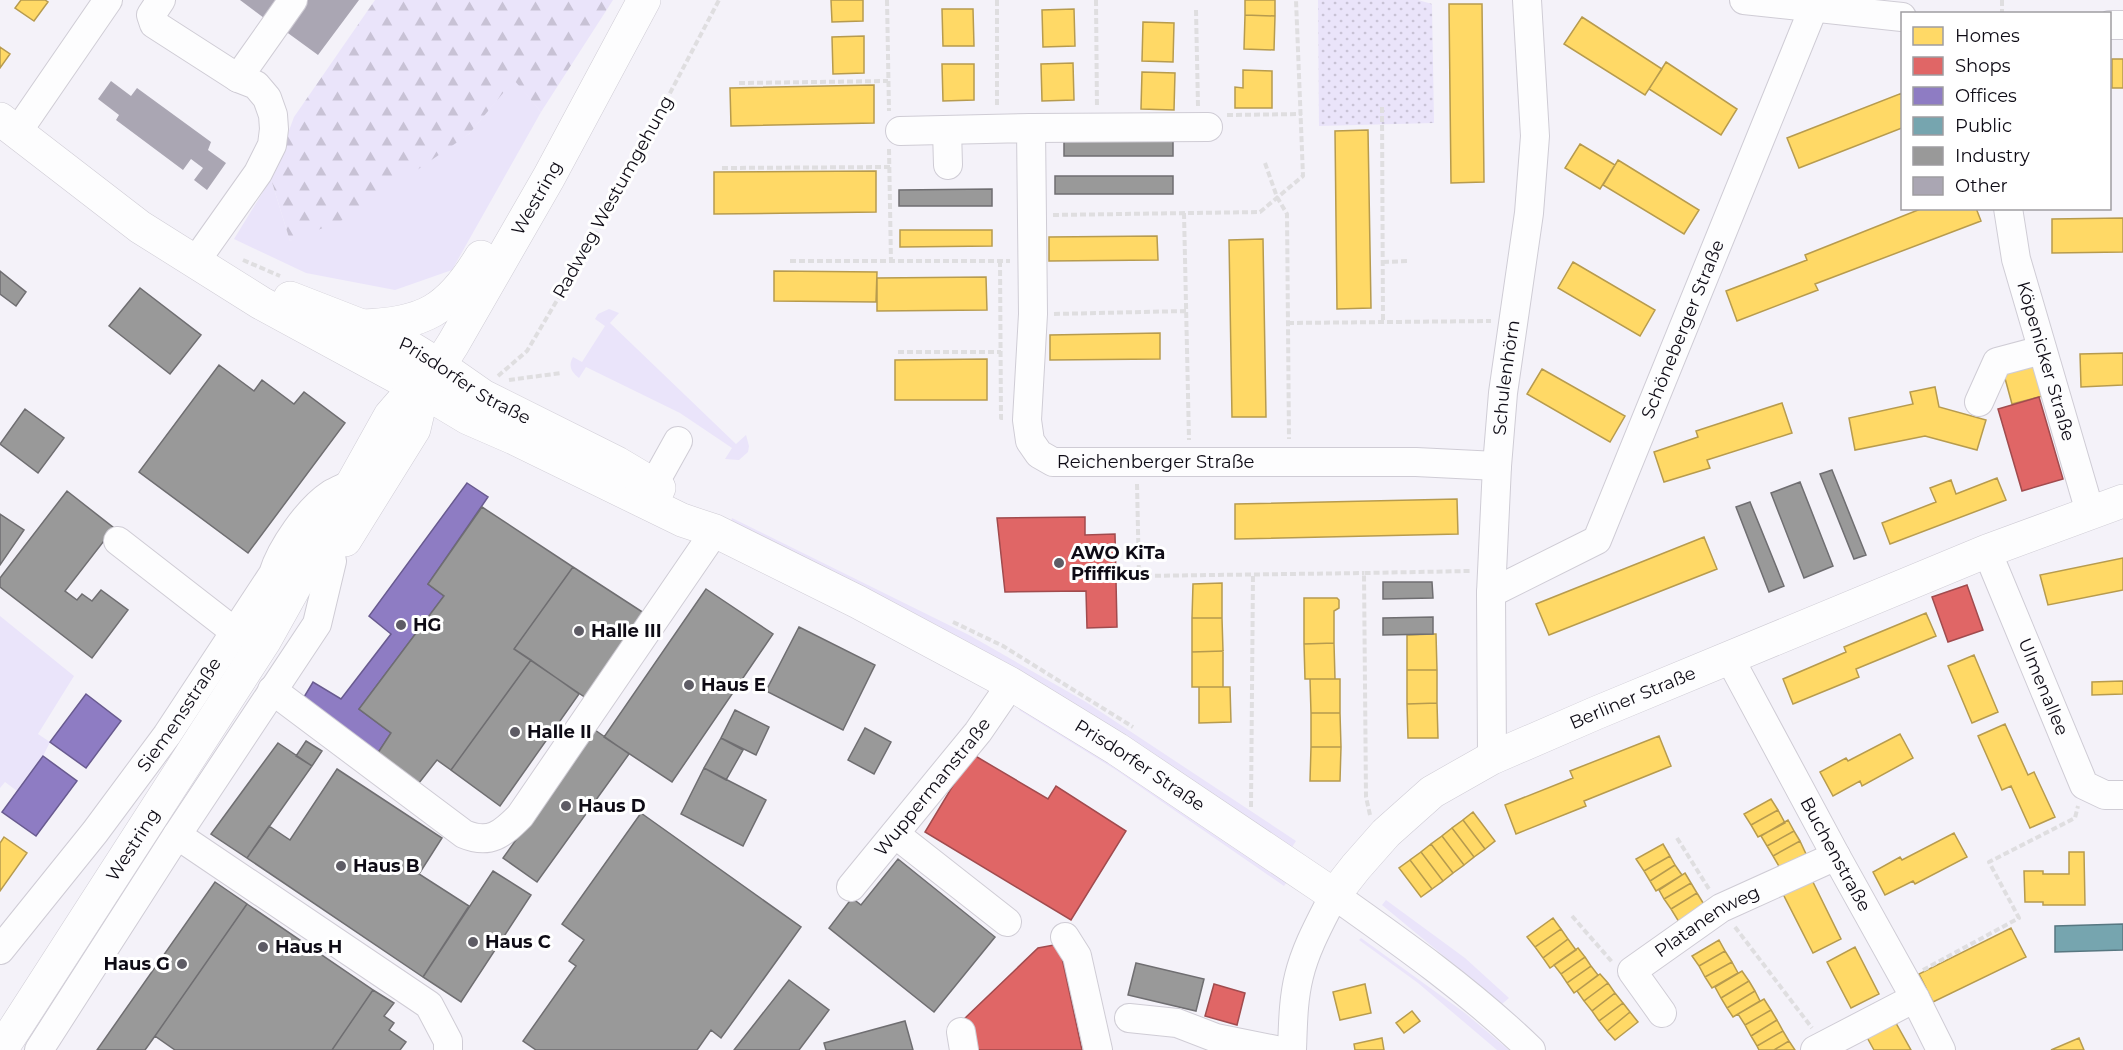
<svg xmlns="http://www.w3.org/2000/svg" width="2123" height="1050" font-family="Montserrat,sans-serif">
<style>
.grass{fill:#eae4fa}
.forest{fill:url(#forest-firs)}
.park{fill:url(#park-dots)}
.homes{fill:#ffd966;stroke:#b79b4e;stroke-width:1.5}
.shops{fill:#e06666;stroke:#a14b4e;stroke-width:1.5}
.offices{fill:#8e7cc3;stroke:#685a8f;stroke-width:1.5}
.public{fill:#76a5af;stroke:#577781;stroke-width:1.5}
.industry{fill:#999;stroke:#6f6e71;stroke-width:1.5}
.building{fill:#aaa6b3}
.lines{fill:none;stroke-linecap:round;stroke-linejoin:round}
.minor-casing{stroke:#cfccd5;stroke-width:30}
.major-casing{stroke:#cfccd5;stroke-width:34}
.path{stroke:#dfdee0;stroke-width:4;stroke-dasharray:6 3;stroke-linecap:butt}
.minor{stroke:#fdfdfe;stroke-width:28}
.major{stroke:#fdfdfe;stroke-width:33}
.poi-dot{fill:#5e5c65;stroke:#fff;stroke-width:2}
.labels{text-anchor:middle;stroke-width:6;stroke-linejoin:round;paint-order:stroke}
.street-label{font-size:18px;fill:#0e0b15;stroke:#fff}
.poi-label{font-size:18px;font-weight:bold;fill:#0e0b15;stroke:#fff;text-anchor:start}
</style>
<defs>
<pattern id="forest-firs" width="22" height="20" patternUnits="userSpaceOnUse" patternTransform="scale(1.5)"><rect width="22" height="20" fill="#eae4fa"/><path d="M5 1l3.5 6h-7zM16 11l3.5 6h-7z" fill="#c8c2d5"/></pattern>
<pattern id="park-dots" width="8" height="8" patternUnits="userSpaceOnUse" patternTransform="scale(1.5)"><rect width="8" height="8" fill="#eae4fa"/><path d="M2 2h.1M6 6h.1" fill="none" stroke="#c8c2d5" stroke-width="1.8" stroke-linecap="round"/></pattern>
</defs>
<rect width="100%" height="100%" fill="#f4f2f9"/>
<!-- grass -->
<path class="grass" d="M514 79 541 112 452 270 395 290 306 273 234 239 271 179 290 241 469 134Z
M609 309 619 313 610 323 736 444 746 435 749 446 748 452 739 460 725 459 732 448 680 413 586 367 579 378C571 372 568 366 573 357L582 362 605 326 595 319 598 314Z
M732 518 969 635 1086 702 1296 841 1292 847 730 525Z
M0 616 74 676 38 734 50 742 43 756 17 791 5 782 0 788Z
M1022 705 1030 706 1287 882 1284 886 1116 770 1019 710Z
M1386 900 1465 958 1509 998 1502 1004 1382 905Z
M1361 938 1465 1013 1509 1050H1497L1418 983 1359 940Z"/>
<!-- forest -->
<path class="forest" d="M375 0H613L541 112 514 80 469 134 348 218 290 241 271 179 294 117Z"/>
<!-- park -->
<path class="park" d="M1318 0H1418L1432 4 1434 123 1319 126Z"/>
<!-- homes -->
<path class="homes" d="M21 0H45L48 2 34 21 15 8Z
M831 0H863V21L832 22Z
M1245 0H1275V16L1245 15Z
M1449 4H1482L1484 182 1451 183Z
M942 9H973L974 46H943Z
M1074 9 1075 46 1043 47 1042 10Z
M1245 15 1275 16 1274 50 1244 49Z
M1582 17 1662 69 1645 95 1564 44Z
M1143 22 1174 23 1173 62 1142 61Z
M864 36V73L833 74 832 37Z
M0 47 10 54 0 68Z
M2112 59H2123V88H2112Z
M1666 62 1737 109 1721 135 1649 89Z
M1073 63 1074 100 1042 101 1041 64Z
M942 64H974V100L943 101Z
M1243 70 1272 71V108H1235V87L1243 88Z
M1142 72 1175 73 1174 110 1141 109Z
M874 85V123L731 126 730 88Z
M1902 93V128L1799 168 1787 138Z
M1368 130 1371 308 1337 309 1335 131Z
M1580 144 1615 165 1600 189 1565 168Z
M1618 160 1699 210 1684 234 1603 185Z
M876 171V212L714 214V172Z
M1923 208H1976L1981 221 1815 284 1818 290 1737 321 1726 291 1807 260 1805 255Z
M2123 218V252L2052 253V219Z
M900 230H992V246L900 247Z
M1157 236 1158 260 1049 261V237Z
M1263 239 1266 417H1232L1229 240Z
M1573 262 1655 310 1640 336 1558 288Z
M774 271 877 272 876 302 774 301Z
M986 277 987 310 877 311V278Z
M1160 333V359L1050 360V335Z
M2123 353V385L2081 387 2080 354Z
M987 359V400H895V360Z
M2034 362 2043 396 2012 404 2003 371Z
M1542 369 1625 416 1610 442 1527 394Z
M1935 387 1939 407 1986 420 1977 450 1925 436 1855 450 1849 418 1913 404 1910 392Z
M1782 403 1792 433 1707 460 1710 468 1664 482 1654 452 1698 437 1696 431Z
M1997 478 2006 500 1890 544 1882 523 1936 502 1930 488 1951 480 1956 494Z
M1457 499 1458 534 1235 539V504Z
M1704 537 1717 569 1549 635 1536 604Z
M2123 558V590L2048 605 2040 575Z
M1222 583V618H1192L1193 584Z
M1304 598H1337L1339 600V608L1334 611V643L1304 644Z
M1926 613 1936 636 1856 669 1859 677 1793 704 1783 679 1846 652 1844 647Z
M1192 618H1222L1223 651 1192 652Z
M1433 634H1436L1437 670H1407V635Z
M1334 643 1335 679H1305L1304 644Z
M1223 651V687H1192V652Z
M1974 655 1998 712 1972 723 1948 666Z
M1407 670H1437V703L1407 704Z
M1310 679H1340V713H1311Z
M2123 681V694L2092 695V682Z
M1199 687H1230L1231 722 1199 723Z
M1437 703 1438 738H1408L1407 704Z
M1311 713H1340L1341 747H1311Z
M2005 724 2028 775 2034 772 2055 817 2030 828 2011 786 2002 790 1978 736Z
M1900 734 1913 758 1862 786 1860 781 1833 796 1820 772 1846 758 1848 761Z
M1659 736 1671 766 1584 801 1586 806 1516 834 1505 805 1573 778 1570 771Z
M1311 747H1341L1340 781H1310Z
M1771 799 1778 810 1751 825 1744 814Z
M1778 810 1785 823 1758 837 1751 825Z
M1473 812 1495 841 1485 849 1463 820Z
M1463 820 1485 849 1474 857 1452 828Z
M1788 820 1794 831 1767 846 1761 836Z
M1452 828 1474 857 1464 865 1442 836Z
M1794 831 1800 841 1773 856 1767 846Z
M1954 833 1967 857 1915 884 1913 881 1885 895 1873 872 1900 857 1902 860Z
M1442 836 1464 865 1453 873 1431 844Z
M4 837 27 853 0 891V843Z
M1800 841 1806 854 1780 868 1773 856Z
M1431 844 1453 873 1443 881 1421 852Z
M1663 844 1670 856 1644 871 1636 859Z
M1421 852 1443 881 1432 889 1410 860Z
M2069 852H2084L2085 905H2043V902H2025L2024 871H2043V874H2069Z
M1670 856 1675 865 1650 881 1644 871Z
M1410 860 1432 889 1421 897 1399 868Z
M1675 865 1682 875 1656 891 1650 881Z
M1685 873 1691 883 1664 899 1659 890Z
M1809 874 1841 939 1813 953 1780 888Z
M1691 883 1697 893 1671 909 1664 899Z
M1697 893 1705 906 1679 922 1671 909Z
M1553 918 1561 929 1535 947 1527 937Z
M2011 928 2026 957 1933 1002 1919 974Z
M1561 929 1568 939 1543 958 1535 947Z
M1568 939 1576 950 1550 968 1543 958Z
M1719 940 1725 951 1699 966 1692 956Z
M1855 947 1879 994 1851 1008 1827 962Z
M1578 948 1585 957 1561 974 1554 965Z
M1725 951 1732 962 1705 977 1699 966Z
M1585 957 1591 966 1567 983 1561 974Z
M1732 962 1738 973 1712 988 1705 977Z
M1591 966 1598 975 1574 993 1567 983Z
M1742 971 1749 981 1721 998 1715 987Z
M1600 974 1608 983 1584 1001 1577 991Z
M1749 981 1755 991 1727 1008 1721 998Z
M1608 983 1615 993 1592 1011 1584 1001Z
M1365 984 1371 1013 1340 1020 1333 992Z
M1755 991 1760 1001 1733 1017 1727 1008Z
M1615 993 1623 1003 1599 1021 1592 1011Z
M1764 999 1771 1010 1745 1025 1738 1014Z
M1623 1003 1630 1012 1607 1031 1599 1021Z
M1771 1010 1777 1020 1751 1036 1745 1025Z
M1412 1011 1420 1021 1404 1033 1396 1023Z
M1630 1012 1638 1022 1615 1040 1607 1031Z
M1892 1016 1911 1050H1874L1864 1032Z
M1777 1020 1783 1031 1757 1046 1751 1036Z
M1783 1031 1789 1041 1774 1050H1759L1757 1046Z
M1382 1038 1384 1050H1355L1354 1044Z
M2079 1038 2084 1050H2051Z
M1789 1041 1795 1050H1774Z"/>
<!-- shops -->
<path class="shops" d="M2039 397 2063 479 2022 491 1998 409Z
M1085 517V535L1115 534 1117 627 1087 628 1086 591 1005 592 997 518Z
M1967 585 1983 630 1948 642 1932 597Z
M972 754 1048 799 1056 786 1126 831 1071 920 925 832Z
M1059 944 1082 1050H969L962 1021 1038 948Z
M1214 984 1245 993 1237 1025 1205 1016Z"/>
<!-- offices -->
<path class="offices" d="M467 483 488 497 428 584 444 596 359 709 391 733 374 759 301 702 313 682 341 699 391 634 369 616Z
M86 694 121 721 86 768 50 742Z
M43 756 77 781 36 836 2 812Z"/>
<!-- public -->
<path class="public" d="M2123 924V950L2055 952V926Z"/>
<!-- industry -->
<path class="industry" d="M1064 139H1173V156H1064Z
M1055 176H1173V194H1055Z
M992 189V206H899V190Z
M0 271 26 292 16 306 0 294Z
M140 288 201 335 170 374 109 326Z
M219 365 254 391 262 380 294 404 304 392 345 423 248 553 139 472Z
M25 409 64 438 38 473 0 444Z
M1832 470 1866 555 1854 559 1820 474Z
M1800 482 1833 566 1804 578 1771 493Z
M67 491 114 528 65 591 77 600 82 594 92 601 101 590 128 610 92 658 0 587V578Z
M1750 502 1784 586 1769 592 1736 507Z
M482 507 573 567 514 649 531 660 451 770 437 760 415 788 374 759 391 733 359 709 444 596 428 584Z
M0 514 24 530 0 565Z
M573 567 644 613 586 698 514 649Z
M1383 582H1432L1433 598 1383 599Z
M706 589 773 634 672 782 604 737Z
M1433 617V634L1383 635V618Z
M799 627 875 665 843 730 766 691Z
M531 660 579 694 500 806 451 770Z
M735 710 769 727 756 755 721 738Z
M865 728 891 742 874 774 848 760Z
M595 730 629 754 537 882 503 858Z
M721 738 743 750 726 780 704 768Z
M306 741 322 751 312 766 296 756Z
M278 743 312 766 247 858 211 834Z
M704 768 766 800 743 846 681 814Z
M337 769 442 838 419 874 469 906 423 977 247 858 269 826 290 840Z
M641 813 801 927 721 1038 711 1030 697 1050H536L523 1041 576 966 569 961 584 940 562 924Z
M898 859 995 937 934 1012 829 928 852 898 861 905Z
M493 871 531 895 461 1002 423 977Z
M215 882 247 904 155 1036 145 1050H97Z
M247 904 373 990 332 1050H175L155 1036Z
M1136 963 1204 979 1196 1011 1128 995Z
M789 980 829 1010 799 1050H734Z
M373 990 394 1003 384 1016 394 1023 389 1030 406 1042 400 1050H332Z
M905 1021 913 1050H826L824 1043Z"/>
<!-- building -->
<path class="building" d="M240 0H284L268 21Z
M302 0H359L318 55 281 28Z
M111 81 131 96 137 88 211 142 208 150 226 163 207 190 194 180 203 168 191 159 183 170 116 120 119 115 98 99Z"/>
<g class="lines">
<defs>
<g id="minor">
<path d="M161 0 151 15 154 24 238 78 256 85 267 98 273 115 274 129 272 145 258 173 195 262"/>
<path d="M1744 0 1902 17"/>
<path d="M2110 25H2123"/>
<path d="M238 78 293 0"/>
<path d="M1031 128 1208 127"/>
<path d="M947 130 948 165"/>
<path d="M18 131 108 0"/>
<path id="s1" d="M900 131 1031 128 1033 314 1027 420 1030 441 1039 454 1053 462H1416L1497 466"/>
<path id="s2" d="M2008 208 2016 259 2090 512"/>
<path d="M1979 402 1997 362 2042 350"/>
<path d="M644 502 678 441"/>
<path d="M118 541 235 632"/>
<path id="s3" d="M1987 551 2084 785 2105 795H2123"/>
<path id="s4" d="M1491 593 1597 540 1813 9"/>
<path id="s5" d="M1730 659 1836 856 1915 998 1941 1050"/>
<path d="M272 690 464 834C490 845 502 834 520 816L715 531"/>
<path id="s6" d="M1492 758 1491 593 1497 466 1503 393 1529 213 1535 136 1527 0"/>
<path d="M895 834 1007 922"/>
<path d="M177 835 429 1005 448 1041V1050"/>
<path id="s7" d="M851 887 978 732 1011 684"/>
<path d="M1065 937 1077 956 1098 1050"/>
<path id="s8" d="M0 950 95 832 167 735 273 574C281 548 308 509 331 494 338 490 346 487 353 483"/>
<path id="s9" d="M1662 1013 1632 971 1721 908 1836 856"/>
<path d="M1129 1018 1177 1023 1216 1038 1276 1050"/>
<path d="M961 1032 964 1050"/>
<path d="M39 1050 177 835 317 624 332 561"/>
<path d="M1292 1050C1293 1025 1293 1000 1299 976 1306 947 1321 921 1334 895 1402 943 1471 992 1531 1050"/>
<path d="M1815 1050 1915 998"/>
</g>
<g id="major">
<path id="s10" d="M0 119 140 227 261 303 423 391 468 418 514 438 682 520 715 531 858 602 1011 684 1117 749 1334 895 1356 867 1386 833 1432 792 1492 758 1596 713 1987 551 2123 501"/>
<path id="s11" d="M290 298 362 326 406 345 440 366 483 396 617 463 659 488"/>
<path d="M362 326C424 324 449 310 481 257"/>
<path id="s12" d="M345 540 414 429 423 391 453 344 549 177 644 0"/>
<path id="s13" d="M1 1050 265 640 390 416 403 401 423 391"/>
</g>
</defs>
<!-- minor casing -->
<use href="#minor" class="minor-casing"/>
<!-- major casing -->
<use href="#major" class="major-casing"/>
<!-- path -->
<path class="path" d="M887 0 889 111
M997 0V107
M1096 0 1097 107
M2002 0V14
M1196 10 1198 106
M739 83 888 81
M1382 107 1383 322
M1227 115 1302 114
M889 149 891 262
M1265 163 1277 197 1287 214 1289 439
M722 168 890 167
M1184 213 1189 440
M1053 215 1260 212 1303 176 1296 0
M243 260 280 276
M790 261H1010
M1000 261 1001 418H1006
M1383 262 1410 261
M1054 314 1186 311
M1288 323 1491 321
M898 352H1001
M498 376 527 351 591 243 719 0
M509 380 561 373
M1137 484 1139 576 1364 573
M953 622 1003 646 1133 727
M1251 807 1253 574
M1370 815 1366 797 1364 573 1470 571
M1677 838 1709 889
M1572 916 1613 963
M1735 927 1812 1028
M1923 970 2019 918 1989 862 2075 818 2078 806"/>
<!-- minor -->
<use href="#minor" class="minor"/>
<!-- major -->
<use href="#major" class="major"/>
</g>
<!-- markers -->
<g class="poi-dot">
<circle cx="1059" cy="563" r="6"/>
<circle cx="401" cy="625" r="6"/>
<circle cx="579" cy="631" r="6"/>
<circle cx="689" cy="685" r="6"/>
<circle cx="515" cy="732" r="6"/>
<circle cx="566" cy="806" r="6"/>
<circle cx="341" cy="866" r="6"/>
<circle cx="473" cy="942" r="6"/>
<circle cx="263" cy="947" r="6"/>
<circle cx="182" cy="964" r="6"/>
</g>
<g class="labels">
<!-- street labels -->
<g class="street-label">
<text dy="6" stroke="none"><textPath href="#s12" startOffset="394">Westring</textPath></text>
<text transform="translate(613 197) rotate(-61)" y="6">Radweg Westumgehung</text>
<text dy="6" stroke="none"><textPath href="#s4" startOffset="346">Schöneberger Straße</textPath></text>
<text dy="6" stroke="none"><textPath href="#s2" startOffset="158">Köpenicker Straße</textPath></text>
<text dy="6" stroke="none"><textPath href="#s6" startOffset="381">Schulenhörn</textPath></text>
<text dy="6" stroke="none"><textPath href="#s11" startOffset="194">Prisdorfer Straße</textPath></text>
<text dy="6" stroke="none"><textPath href="#s1" startOffset="579">Reichenberger Straße</textPath></text>
<text dy="6" stroke="none"><textPath href="#s3" startOffset="147">Ulmenallee</textPath></text>
<text dy="6" stroke="none"><textPath href="#s10" startOffset="1912">Berliner Straße</textPath></text>
<text dy="6" stroke="none"><textPath href="#s8" startOffset="296">Siemensstraße</textPath></text>
<text dy="6" stroke="none"><textPath href="#s10" startOffset="1314">Prisdorfer Straße</textPath></text>
<text dy="6" stroke="none"><textPath href="#s7" startOffset="129">Wuppermanstraße</textPath></text>
<text dy="6" stroke="none"><textPath href="#s13" startOffset="244">Westring</textPath></text>
<text dy="6" stroke="none"><textPath href="#s5" startOffset="222">Buchenstraße</textPath></text>
<text dy="6" stroke="none"><textPath href="#s9" startOffset="142">Platanenweg</textPath></text>
</g>
<!-- poi labels -->
<g class="poi-label">
<text x="1071" y="559">AWO KiTa<tspan x="1071" dy="21">Pfiffikus</tspan></text>
<text x="413" y="631">HG</text>
<text x="591" y="637">Halle III</text>
<text x="701" y="691">Haus E</text>
<text x="527" y="738">Halle II</text>
<text x="578" y="812">Haus D</text>
<text x="353" y="872">Haus B</text>
<text x="485" y="948">Haus C</text>
<text x="275" y="953">Haus H</text>
<text x="170" y="970" text-anchor="end">Haus G</text>
</g>
</g>
<!-- legend -->
<rect x="1901" y="12" width="210" height="198" fill="#ffffff" stroke="#9f9da1" stroke-width="1.5"/>
<rect x="1913" y="27" width="30" height="18" fill="#ffd966" stroke="#9f9da1" stroke-width="1.5"/>
<text x="1955" y="42" font-size="18" fill="#0e0b15">Homes</text>
<rect x="1913" y="57" width="30" height="18" fill="#e06666" stroke="#9f9da1" stroke-width="1.5"/>
<text x="1955" y="72" font-size="18" fill="#0e0b15">Shops</text>
<rect x="1913" y="87" width="30" height="18" fill="#8e7cc3" stroke="#9f9da1" stroke-width="1.5"/>
<text x="1955" y="102" font-size="18" fill="#0e0b15">Offices</text>
<rect x="1913" y="117" width="30" height="18" fill="#76a5af" stroke="#9f9da1" stroke-width="1.5"/>
<text x="1955" y="132" font-size="18" fill="#0e0b15">Public</text>
<rect x="1913" y="147" width="30" height="18" fill="#999999" stroke="#9f9da1" stroke-width="1.5"/>
<text x="1955" y="162" font-size="18" fill="#0e0b15">Industry</text>
<rect x="1913" y="177" width="30" height="18" fill="#aaa6b3" stroke="#9f9da1" stroke-width="1.5"/>
<text x="1955" y="192" font-size="18" fill="#0e0b15">Other</text>
</svg>
